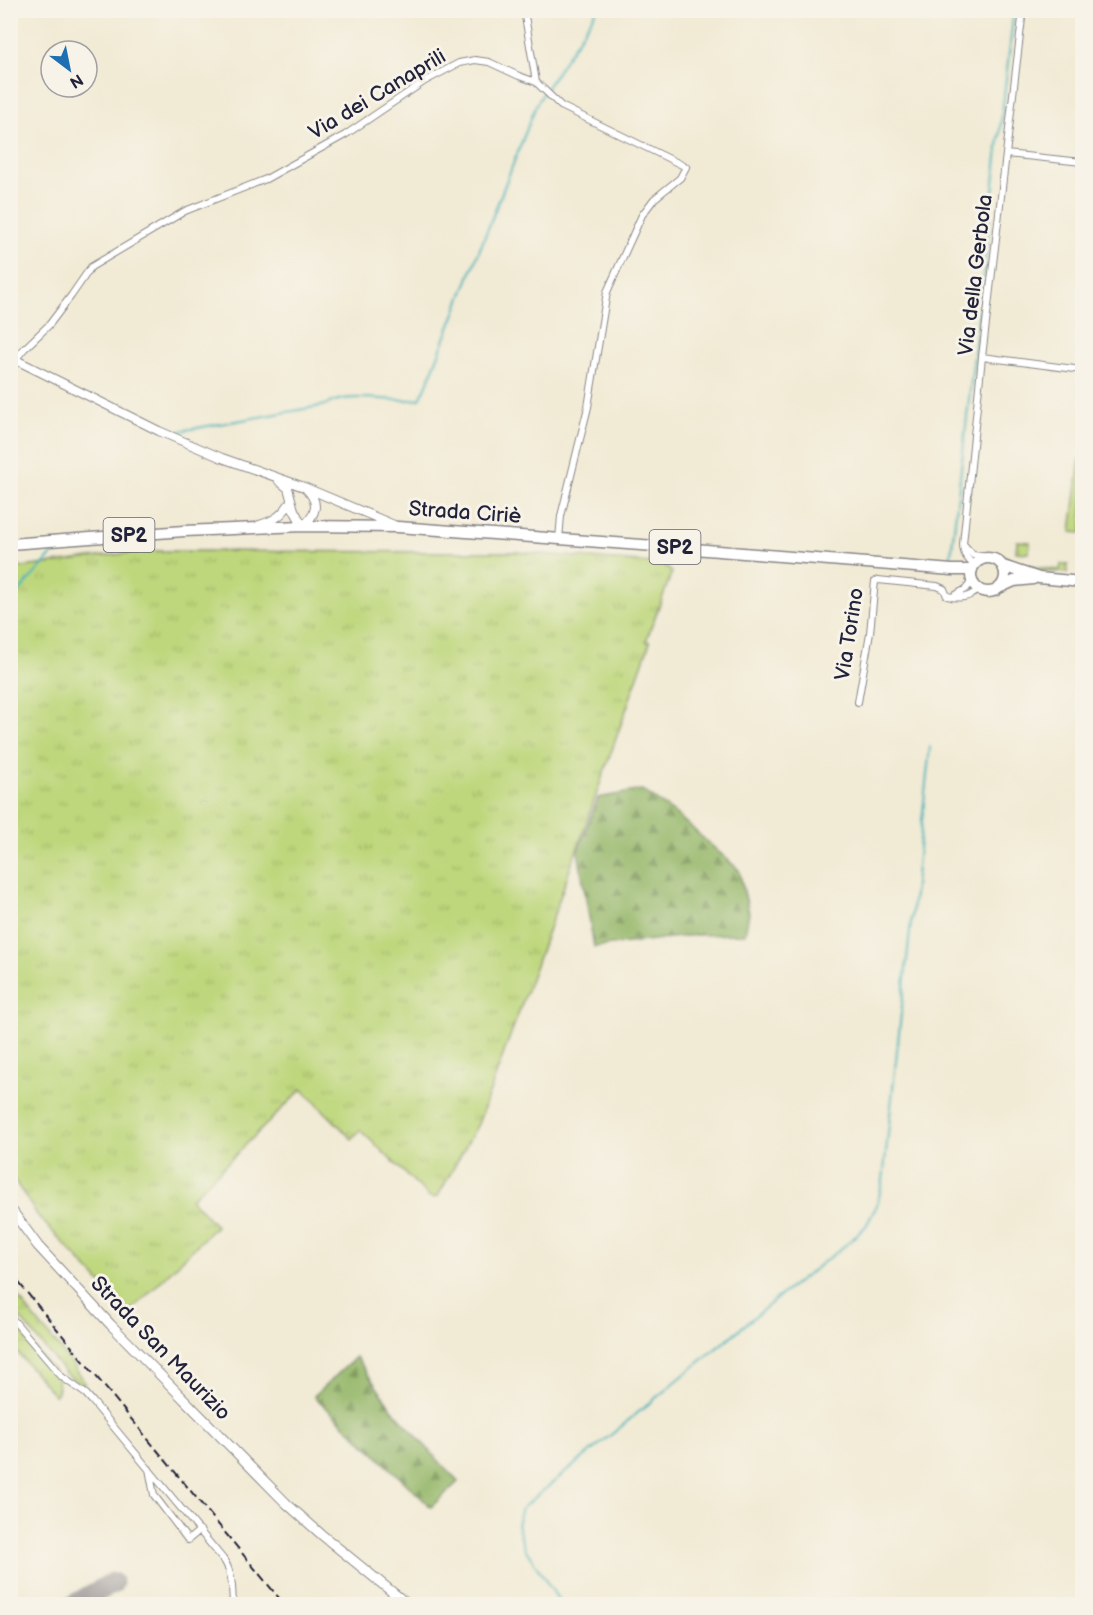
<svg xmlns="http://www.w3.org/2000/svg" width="1093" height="1615" font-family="'Balsamiq Sans',sans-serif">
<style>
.grass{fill:url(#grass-tufts);stroke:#707c5b;stroke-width:1.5}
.forest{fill:url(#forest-firs);stroke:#5c6d53;stroke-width:1.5}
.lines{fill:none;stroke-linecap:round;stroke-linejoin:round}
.stream{stroke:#42b2ba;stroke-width:2}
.taxiway{stroke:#8a8688;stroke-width:21}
.minor-casing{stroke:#8a8688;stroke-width:8}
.tertiary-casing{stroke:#8a8688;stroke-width:10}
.secondary-casing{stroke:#8a8688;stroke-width:11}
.primary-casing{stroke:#8a8688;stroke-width:13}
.minor{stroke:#fff;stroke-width:6}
.tertiary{stroke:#fff;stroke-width:8}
.secondary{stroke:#fff;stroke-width:9}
.primary{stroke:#fff;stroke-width:10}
.rail{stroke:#22223b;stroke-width:2;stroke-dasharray:9 4.5;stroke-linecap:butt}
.labels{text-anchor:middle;stroke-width:6;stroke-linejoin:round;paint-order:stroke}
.shield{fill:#f7f3e8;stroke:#62616f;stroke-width:1.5}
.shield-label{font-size:20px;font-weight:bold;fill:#22223b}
.street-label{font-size:21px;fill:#22223b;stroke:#f7f3e8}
</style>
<defs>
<pattern id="grass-tufts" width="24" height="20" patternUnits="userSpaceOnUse" patternTransform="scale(1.5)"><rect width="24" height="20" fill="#bed77b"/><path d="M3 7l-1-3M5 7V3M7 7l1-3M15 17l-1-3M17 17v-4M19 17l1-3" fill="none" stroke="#a3b86b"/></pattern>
<pattern id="forest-firs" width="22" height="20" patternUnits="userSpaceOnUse" patternTransform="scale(1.5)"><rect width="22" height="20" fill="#96b86b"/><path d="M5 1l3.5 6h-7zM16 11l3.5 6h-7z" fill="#7a9559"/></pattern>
</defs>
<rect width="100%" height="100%" fill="#f7f3e8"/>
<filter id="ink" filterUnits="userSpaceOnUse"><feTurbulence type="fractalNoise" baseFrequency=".0167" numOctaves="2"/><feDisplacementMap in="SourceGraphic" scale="12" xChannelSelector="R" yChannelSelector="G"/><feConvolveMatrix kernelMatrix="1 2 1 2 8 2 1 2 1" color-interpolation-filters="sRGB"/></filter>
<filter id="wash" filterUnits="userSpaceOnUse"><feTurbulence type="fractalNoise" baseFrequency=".008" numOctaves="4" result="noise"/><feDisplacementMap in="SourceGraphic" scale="24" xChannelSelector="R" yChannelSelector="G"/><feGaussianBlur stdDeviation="1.35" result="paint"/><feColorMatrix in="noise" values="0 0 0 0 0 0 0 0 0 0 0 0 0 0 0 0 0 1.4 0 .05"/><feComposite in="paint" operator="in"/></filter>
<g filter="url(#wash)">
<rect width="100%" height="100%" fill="#f1ead4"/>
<!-- grass -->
<path class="grass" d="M1080 459H1082V533L1071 532Z
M1017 541 1030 542 1029 553 1016 552Z
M142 551 516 552 662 564 672 572 646 641 650 642 540 954 478 1124 438 1196 431 1198 360 1130 352 1139 302 1089 191 1199 216 1226 129 1313 38 1216 11 1175 10 569Z
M998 554 1008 558 1009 564 1060 570 1061 564H1068L1067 573 1014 569 1004 562Z
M11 1289 74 1366 76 1370 85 1383 83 1385 66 1374 11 1307Z
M11 1321 57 1375 58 1393 55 1396 17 1352 11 1356Z"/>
<!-- forest -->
<path class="forest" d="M642 790 676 814 739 870 749 913 745 934 696 935 594 947 578 851 598 798Z
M356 1357 392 1409 458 1482 431 1507 314 1396Z"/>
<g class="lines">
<!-- stream -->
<path class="stream" d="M180 431 321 406C328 404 336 400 343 399 369 395 395 403 420 399L426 387 537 103 597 10
M950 564 1014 10
M10 602 54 552
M561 1604 524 1547 517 1524 522 1508 775 1300 848 1243 866 1226 877 1205 883 1180 930 747"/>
<!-- taxiway -->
<path class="taxiway" d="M75 1604 113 1583"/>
</g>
</g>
<g filter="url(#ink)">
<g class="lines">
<defs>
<path id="minor" d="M524 10 536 82
M1006 154 1082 162
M982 357 1082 370
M15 360 24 349 49 325 71 296 91 267 185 211 266 179 345 135 425 81 459 63 475 60 489 62 519 76 536 82 561 106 686 167 680 178 654 199 642 215 607 292 588 407 561 516 559 539
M964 545 973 555 989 557
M974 565C967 559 963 554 963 544L982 357 1023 10
M952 597 966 589 972 581
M858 702 870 633 875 581 878 580 937 586 944 589 947 596C962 599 967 598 979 590
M10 1316 62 1377 86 1394 93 1402 223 1559C233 1572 232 1589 233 1604
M149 1469 154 1495 188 1540 200 1530"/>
<path id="tertiary" d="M10 357 159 431 222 458 304 487 394 525
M279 481 288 488 294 510 303 526C316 515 320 503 307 490
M259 525C274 521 283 515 291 501"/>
<path id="secondary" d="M10 1208 38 1246 111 1325 286 1503 322 1535 407 1604"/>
<path id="primary" d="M10 544 184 531 303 526 398 527 682 548 952 570H972
M971 575a17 17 0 1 1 34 0a17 17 0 1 1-34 0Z
M1003 566 1039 578 1082 582
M1001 587 1014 581 1033 579"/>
</defs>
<!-- minor casing -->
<use href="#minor" class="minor-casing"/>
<!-- tertiary casing -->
<use href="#tertiary" class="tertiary-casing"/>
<!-- secondary casing -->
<use href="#secondary" class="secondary-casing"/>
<!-- primary casing -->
<use href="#primary" class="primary-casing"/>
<!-- minor -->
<use href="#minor" class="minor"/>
<!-- tertiary -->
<use href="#tertiary" class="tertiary"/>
<!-- secondary -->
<use href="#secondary" class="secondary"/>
<!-- primary -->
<use href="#primary" class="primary"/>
<!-- rail -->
<path class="rail" d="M10 1272 284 1604"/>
</g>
</g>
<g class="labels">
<!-- shield labels -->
<g class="shield">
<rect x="103.5" y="518" width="51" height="34" rx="4.5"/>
<rect x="649.5" y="530" width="51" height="34" rx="4.5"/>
</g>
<g class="shield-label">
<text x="129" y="542">SP2</text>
<text x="675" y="554">SP2</text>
</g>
<!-- street labels -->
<g class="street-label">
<text transform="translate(377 94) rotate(-31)" y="7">Via dei Canaprili</text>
<text transform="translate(975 275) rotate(-83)" y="7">Via della Gerbola</text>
<text transform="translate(465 512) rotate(4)" y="7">Strada Ciriè</text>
<text transform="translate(849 634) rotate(-81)" y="7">Via Torino</text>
<text transform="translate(161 1348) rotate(46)" y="7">Strada San Maurizio</text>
</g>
</g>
<!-- margin -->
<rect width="1093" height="1615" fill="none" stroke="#f7f3e8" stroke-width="36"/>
<!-- north arrow -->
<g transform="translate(69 69) rotate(148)"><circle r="28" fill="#f7f3e8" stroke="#a29fa3" stroke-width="1.5"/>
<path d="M0-4.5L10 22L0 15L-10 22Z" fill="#1f6fb2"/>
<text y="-9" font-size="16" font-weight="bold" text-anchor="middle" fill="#22223b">N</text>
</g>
</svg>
